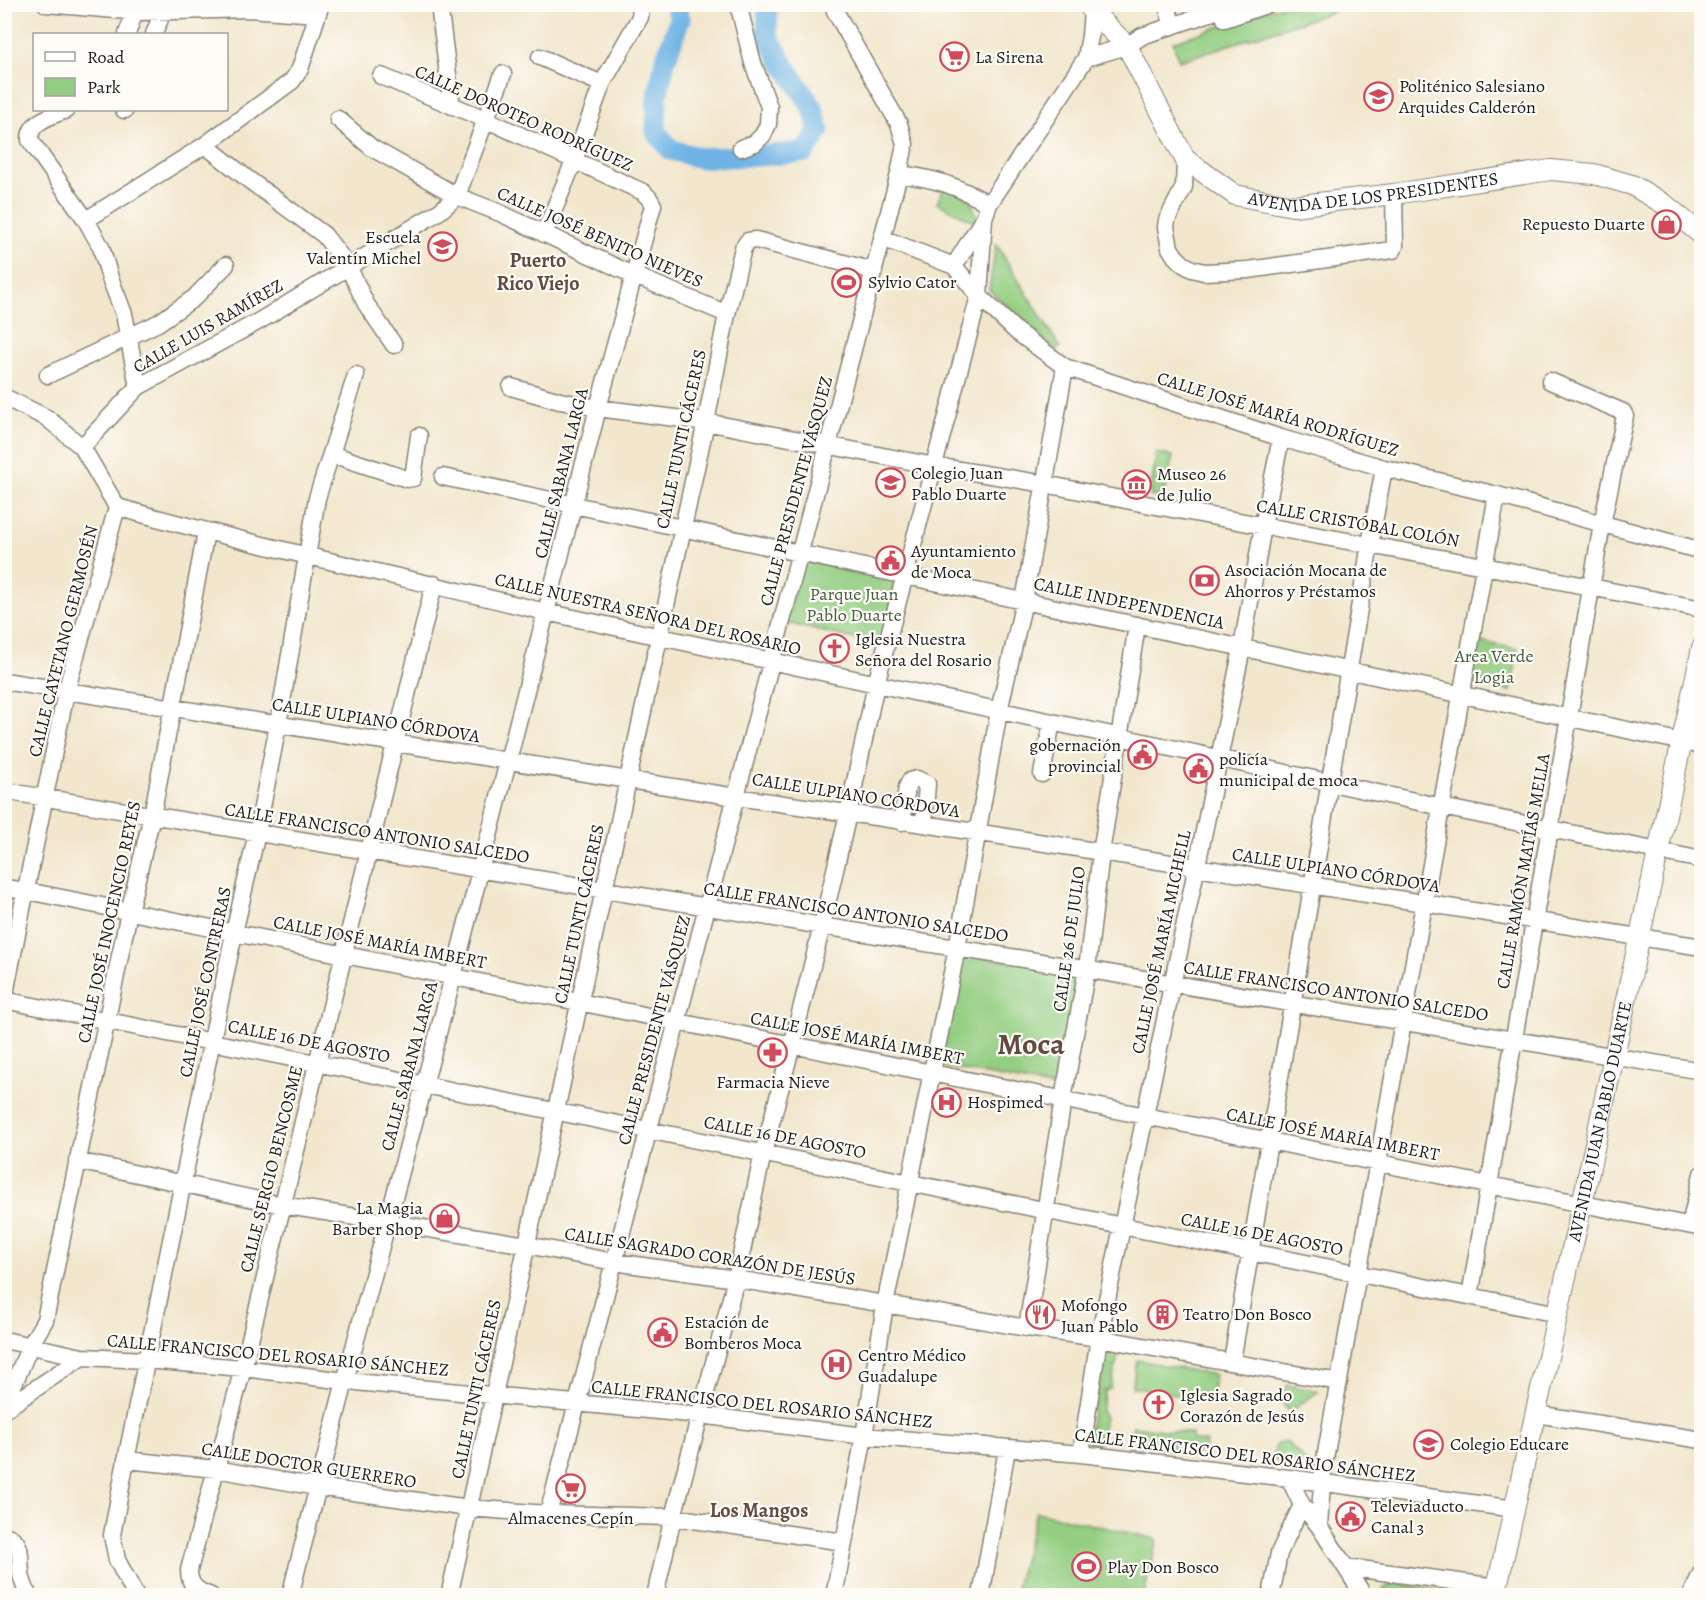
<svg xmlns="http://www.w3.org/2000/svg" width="1706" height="1600" font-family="Alegreya,serif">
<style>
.green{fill:#94ce82;stroke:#58754f;stroke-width:1.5}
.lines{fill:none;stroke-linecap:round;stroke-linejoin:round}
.river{stroke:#6eb3e4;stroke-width:21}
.minor-casing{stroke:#878174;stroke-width:19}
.major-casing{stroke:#878174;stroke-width:22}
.minor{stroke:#fff;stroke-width:16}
.major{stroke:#fff;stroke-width:20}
.labels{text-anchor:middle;stroke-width:4.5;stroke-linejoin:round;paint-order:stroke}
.poi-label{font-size:18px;fill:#1c1c1c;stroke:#fdfcf7;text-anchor:start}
.street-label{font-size:18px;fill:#1c1c1c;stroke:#fdfcf7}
.park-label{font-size:18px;fill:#465a40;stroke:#fdfcf7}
.neighbourhood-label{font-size:20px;font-weight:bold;fill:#634a40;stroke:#fdfcf7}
.town-label{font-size:30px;font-weight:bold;fill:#634a40;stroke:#fdfcf7}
</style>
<rect width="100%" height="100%" fill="#fdfcf7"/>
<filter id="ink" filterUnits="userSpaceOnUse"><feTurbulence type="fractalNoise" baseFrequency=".0167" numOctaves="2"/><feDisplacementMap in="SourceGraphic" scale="12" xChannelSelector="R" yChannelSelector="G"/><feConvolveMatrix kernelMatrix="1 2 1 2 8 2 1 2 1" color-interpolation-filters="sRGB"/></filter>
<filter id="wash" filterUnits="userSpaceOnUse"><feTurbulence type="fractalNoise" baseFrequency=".008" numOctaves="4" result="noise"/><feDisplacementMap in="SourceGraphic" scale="24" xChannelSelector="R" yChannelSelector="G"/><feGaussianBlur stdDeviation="1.35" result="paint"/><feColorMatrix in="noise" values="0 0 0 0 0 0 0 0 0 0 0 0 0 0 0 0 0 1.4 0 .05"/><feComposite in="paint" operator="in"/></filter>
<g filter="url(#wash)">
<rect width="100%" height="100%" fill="#f2e6cc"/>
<!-- green -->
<path class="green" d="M1284 5H1354L1179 61 1173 42Z
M945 185C966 196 971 194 977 218L975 222 937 203Z
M996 244 1060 347 1056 350 989 290Z
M1156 453 1173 456 1163 498 1150 496Z
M802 558 897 579 881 645 786 623Z
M1476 641 1518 649 1511 691 1469 683Z
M962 955 1082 972 1061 1089 939 1066Z
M1103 1353 1118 1356 1110 1389 1105 1391 1101 1411 1105 1417 1100 1443 1087 1442Z
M1137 1360 1215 1375 1211 1395 1196 1393 1195 1398 1132 1387Z
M1287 1385 1319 1391 1290 1412 1283 1405Z
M1133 1426 1192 1434V1440L1206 1442 1203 1453 1142 1446 1141 1450 1128 1448Z
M1286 1441 1307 1463 1273 1461 1276 1444Z
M1036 1512 1157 1539 1144 1595H1014Z
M1395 1583 1468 1595H1382L1384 1588Z"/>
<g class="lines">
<!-- river -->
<path class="river" d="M675 4 680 19 665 61 657 98 656 132 671 150 701 158 757 156 805 152 819 131 813 108 781 60 767 34 768 4"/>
</g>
</g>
<g filter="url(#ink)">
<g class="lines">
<defs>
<path id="minor" d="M46 4 139 12 250 9 317 14
M439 4 452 106
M738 4 753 63 769 107 768 124 763 135 755 143 741 148
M1166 4 1173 26
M1225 19 1269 4
M127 34 135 11
M154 34 166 4
M540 57 602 84
M1086 58 1090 36 1092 11
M66 110C52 116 29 121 30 140L86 220 101 247 110 278 124 314 138 387
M124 110H125
M338 119 372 148 457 196 500 213 633 275 727 314
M205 145 249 180 324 235 348 266 366 304 394 345
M1185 159 1184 187 1167 220 1166 227 1170 248 1175 256 1183 264 1192 269 1204 272 1248 270 1393 250 1395 246 1394 194
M899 174C937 179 955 185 989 204
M86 220 205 145 292 81 300 69 321 4
M544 234 574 161 602 84 640 17 641 10 637 4
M882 238 954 266 979 296 1017 332 1065 367 1281 438 1384 468 1497 495 1702 551
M954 266 984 218 989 204 1086 58 1127 46 1142 36 1237 4
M48 375 158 323 194 298 226 265
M511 387 560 401 598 408 706 422 935 466 1045 484 1156 506 1484 566 1702 609
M4 397 47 418 82 447 117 507
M82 447 138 387 261 320 440 211 457 196 503 74
M331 454 407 479 413 478 419 436
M443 477 1702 746
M117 507C259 547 403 577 546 612L1442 807 1702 860
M4 681 736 797 924 824 1702 947
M1042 774 1052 722
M4 791 1702 1071
M902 822 907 787 910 781 917 779 927 784 924 824
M4 888 27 891 1702 1228
M4 998 66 692 117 507
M4 1000 1558 1314
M77 1161 282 1205 527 1245 614 1262 736 1279 1027 1328 1099 1338 1339 1382
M1690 1225 1702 1174
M1470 1296 1602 524 1625 416 1623 412 1550 381
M1027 1328 1063 1099 1087 969 1101 853 1137 625
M4 1340 82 1357 146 1360 243 1368 345 1381 700 1415 864 1436 1081 1454 1289 1478 1515 1509
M1232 1361 1370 544 1384 468
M4 1407 30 1346 45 1320 129 912 152 816 206 532
M4 1410 82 1357
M1536 1414 1702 1440
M1081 1454 1099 1338 1242 648 1263 526 1281 438
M126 1460 216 1469 317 1487 469 1508 548 1514 673 1517 844 1542
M1289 1478 1302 1505 1319 1526 1364 1596
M548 1514 899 174 905 144 899 124 835 11 836 4
M1319 1526 1323 1470 1497 495
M4 1535C24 1540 19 1556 21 1572 21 1580 26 1588 28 1596
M1345 1567 1497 1587
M136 1596 117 1560 112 1535 126 1460 234 933 257 833 278 725 317 498 356 375
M211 1596C197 1591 189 1586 189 1570L243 1368 434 584
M290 1596 345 1381 453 977 598 408 653 205 649 198 643 192 485 119 381 76
M449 1596 494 1395 706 422 727 314 743 248 748 241 756 240 874 271
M655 1596 673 1517 736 1279 763 1153 792 1045 822 926 848 814 876 684 979 296 984 218
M834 1596 864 1436 885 1305 957 948 999 711 1024 601 1065 367
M981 1596 1007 1449
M1271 1596 1279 1553 1302 1505
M1691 1596 1702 1571"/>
<g id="major">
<path id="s1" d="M1088 4 1092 11 1127 46 1185 159 1235 195 1293 206 1394 194 1551 170 1594 174 1632 185 1664 204 1702 235"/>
<path id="s2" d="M1495 1596 1582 1204 1702 648"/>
</g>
</defs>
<!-- minor casing -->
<use href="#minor" class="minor-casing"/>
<!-- major casing -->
<use href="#major" class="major-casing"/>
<!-- minor -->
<use href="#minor" class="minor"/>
<!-- major -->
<use href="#major" class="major"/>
</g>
</g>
<!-- icons -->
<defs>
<symbol id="supermarket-ring" viewBox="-11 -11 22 22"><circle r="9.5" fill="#fdfcf7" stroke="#d1495b" stroke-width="1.5"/><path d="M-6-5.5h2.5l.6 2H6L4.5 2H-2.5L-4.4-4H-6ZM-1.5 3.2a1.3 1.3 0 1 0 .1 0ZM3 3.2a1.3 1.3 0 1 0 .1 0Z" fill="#d1495b"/></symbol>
<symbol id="school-ring" viewBox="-11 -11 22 22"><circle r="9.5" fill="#fdfcf7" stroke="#d1495b" stroke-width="1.5"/><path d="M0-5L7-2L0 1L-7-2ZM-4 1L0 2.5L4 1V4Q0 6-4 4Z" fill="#d1495b"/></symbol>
<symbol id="shop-ring" viewBox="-11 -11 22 22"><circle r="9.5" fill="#fdfcf7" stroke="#d1495b" stroke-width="1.5"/><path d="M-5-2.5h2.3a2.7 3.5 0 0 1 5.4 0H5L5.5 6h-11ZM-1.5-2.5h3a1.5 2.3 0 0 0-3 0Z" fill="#d1495b"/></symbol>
<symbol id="stadium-ring" viewBox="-11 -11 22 22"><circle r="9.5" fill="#fdfcf7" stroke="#d1495b" stroke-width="1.5"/><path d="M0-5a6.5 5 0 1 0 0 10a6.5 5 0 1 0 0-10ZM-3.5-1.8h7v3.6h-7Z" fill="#d1495b"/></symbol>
<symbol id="museum-ring" viewBox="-11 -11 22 22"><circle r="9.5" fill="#fdfcf7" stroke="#d1495b" stroke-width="1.5"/><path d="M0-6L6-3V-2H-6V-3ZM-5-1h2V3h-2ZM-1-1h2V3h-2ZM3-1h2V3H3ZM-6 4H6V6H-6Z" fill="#d1495b"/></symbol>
<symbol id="civic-ring" viewBox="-11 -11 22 22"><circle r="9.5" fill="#fdfcf7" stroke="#d1495b" stroke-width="1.5"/><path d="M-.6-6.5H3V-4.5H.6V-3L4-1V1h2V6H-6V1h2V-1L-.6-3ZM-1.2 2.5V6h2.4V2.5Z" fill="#d1495b"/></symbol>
<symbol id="bank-ring" viewBox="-11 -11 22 22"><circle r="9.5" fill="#fdfcf7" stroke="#d1495b" stroke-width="1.5"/><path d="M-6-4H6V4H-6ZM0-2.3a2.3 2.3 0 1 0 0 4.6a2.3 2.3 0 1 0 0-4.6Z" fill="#d1495b"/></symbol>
<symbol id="church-ring" viewBox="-11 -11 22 22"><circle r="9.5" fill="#fdfcf7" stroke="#d1495b" stroke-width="1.5"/><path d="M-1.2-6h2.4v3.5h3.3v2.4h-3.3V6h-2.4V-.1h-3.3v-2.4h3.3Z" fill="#d1495b"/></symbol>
<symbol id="pharmacy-ring" viewBox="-11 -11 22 22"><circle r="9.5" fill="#fdfcf7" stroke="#d1495b" stroke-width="1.5"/><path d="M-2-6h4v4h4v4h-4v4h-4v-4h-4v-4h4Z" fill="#d1495b"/></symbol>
<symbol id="hospital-ring" viewBox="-11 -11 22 22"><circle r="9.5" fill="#fdfcf7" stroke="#d1495b" stroke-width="1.5"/><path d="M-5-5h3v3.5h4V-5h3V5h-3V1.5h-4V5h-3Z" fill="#d1495b"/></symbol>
<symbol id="building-ring" viewBox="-11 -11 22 22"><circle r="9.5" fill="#fdfcf7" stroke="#d1495b" stroke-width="1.5"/><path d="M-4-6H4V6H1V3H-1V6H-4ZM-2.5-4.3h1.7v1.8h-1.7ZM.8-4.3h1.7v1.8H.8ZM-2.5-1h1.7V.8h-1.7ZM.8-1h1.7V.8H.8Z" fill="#d1495b"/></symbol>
<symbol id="restaurant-ring" viewBox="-11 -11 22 22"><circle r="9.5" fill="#fdfcf7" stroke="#d1495b" stroke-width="1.5"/><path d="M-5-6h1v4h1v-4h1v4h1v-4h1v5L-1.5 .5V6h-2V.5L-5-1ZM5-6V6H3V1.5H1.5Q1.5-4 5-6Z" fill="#d1495b"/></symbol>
</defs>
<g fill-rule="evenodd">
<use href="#supermarket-ring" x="938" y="40" width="33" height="33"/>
<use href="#school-ring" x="1362" y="80" width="33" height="33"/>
<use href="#shop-ring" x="1650" y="208" width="33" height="33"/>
<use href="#school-ring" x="426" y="230" width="33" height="33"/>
<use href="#stadium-ring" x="830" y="266" width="33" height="33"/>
<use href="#school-ring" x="874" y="466" width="33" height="33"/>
<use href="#museum-ring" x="1120" y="468" width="33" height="33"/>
<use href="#civic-ring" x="874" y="544" width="33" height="33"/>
<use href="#bank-ring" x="1188" y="564" width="33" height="33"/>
<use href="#church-ring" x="818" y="632" width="33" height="33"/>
<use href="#civic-ring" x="1126" y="738" width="33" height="33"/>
<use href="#civic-ring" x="1182" y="752" width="33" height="33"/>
<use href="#pharmacy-ring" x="756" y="1036" width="33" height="33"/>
<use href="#hospital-ring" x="930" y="1086" width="33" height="33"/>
<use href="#shop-ring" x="428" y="1202" width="33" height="33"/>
<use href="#building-ring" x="1146" y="1298" width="33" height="33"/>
<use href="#restaurant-ring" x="1024" y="1298" width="33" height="33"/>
<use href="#civic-ring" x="646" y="1316" width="33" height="33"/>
<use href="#hospital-ring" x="820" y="1348" width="33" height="33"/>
<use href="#church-ring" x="1142" y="1388" width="33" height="33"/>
<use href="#school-ring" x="1412" y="1428" width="33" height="33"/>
<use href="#supermarket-ring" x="554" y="1472" width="33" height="33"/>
<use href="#civic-ring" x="1334" y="1500" width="33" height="33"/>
<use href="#stadium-ring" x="1070" y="1550" width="33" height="33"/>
</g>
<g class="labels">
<!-- poi labels -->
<g class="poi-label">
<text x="975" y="63">La Sirena</text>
<text x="1399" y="92">Politénico Salesiano<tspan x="1399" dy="21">Arquides Calderón</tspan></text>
<text x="1645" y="230" text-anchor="end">Repuesto Duarte</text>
<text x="421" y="243" text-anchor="end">Escuela<tspan x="421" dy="21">Valentín Michel</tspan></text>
<text x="868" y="288">Sylvio Cator</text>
<text x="911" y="479">Colegio Juan<tspan x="911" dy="21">Pablo Duarte</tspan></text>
<text x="1157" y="480">Museo 26<tspan x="1157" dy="21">de Julio</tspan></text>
<text x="911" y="557">Ayuntamiento<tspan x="911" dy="21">de Moca</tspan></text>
<text x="1225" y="576">Asociación Mocana de<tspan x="1225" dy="21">Ahorros y Préstamos</tspan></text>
<text x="855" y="645">Iglesia Nuestra<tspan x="855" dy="21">Señora del Rosario</tspan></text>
<text x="1121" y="751" text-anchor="end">gobernación<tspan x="1121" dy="21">provincial</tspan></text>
<text x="1219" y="765">policía<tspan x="1219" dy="21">municipal de moca</tspan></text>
<text x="773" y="1088" text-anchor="middle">Farmacia Nieve</text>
<text x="967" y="1108">Hospimed</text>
<text x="423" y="1214" text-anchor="end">La Magia<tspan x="423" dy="21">Barber Shop</tspan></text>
<text x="1061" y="1311">Mofongo<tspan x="1061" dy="21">Juan Pablo</tspan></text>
<text x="1183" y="1320">Teatro Don Bosco</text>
<text x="684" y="1328">Estación de<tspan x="684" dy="21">Bomberos Moca</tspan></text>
<text x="858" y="1361">Centro Médico<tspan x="858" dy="21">Guadalupe</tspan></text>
<text x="1180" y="1401">Iglesia Sagrado<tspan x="1180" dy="21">Corazón de Jesús</tspan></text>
<text x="1450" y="1450">Colegio Educare</text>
<text x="1371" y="1512">Televiaducto<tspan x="1371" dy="21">Canal 3</tspan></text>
<text x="571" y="1524" text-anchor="middle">Almacenes Cepín</text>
<text x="1107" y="1573">Play Don Bosco</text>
</g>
<!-- street labels -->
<g class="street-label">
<text transform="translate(524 118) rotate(24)" y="6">CALLE DOROTEO RODRÍGUEZ</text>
<text dy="6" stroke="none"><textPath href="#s1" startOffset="386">AVENIDA DE LOS PRESIDENTES</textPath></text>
<text transform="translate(600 237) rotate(24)" y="6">CALLE JOSÉ BENITO NIEVES</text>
<text transform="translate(208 326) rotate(-30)" y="6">CALLE LUIS RAMÍREZ</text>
<text transform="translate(1278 414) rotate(17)" y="6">CALLE JOSÉ MARÍA RODRÍGUEZ</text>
<text transform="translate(681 439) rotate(-78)" y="6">CALLE TUNTI CÁCERES</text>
<text transform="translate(561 473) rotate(-76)" y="6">CALLE SABANA LARGA</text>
<text transform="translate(796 491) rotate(-75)" y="6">CALLE PRESIDENTE VÁSQUEZ</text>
<text transform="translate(1358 523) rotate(10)" y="6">CALLE CRISTÓBAL COLÓN</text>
<text transform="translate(1129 603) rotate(12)" y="6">CALLE INDEPENDENCIA</text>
<text transform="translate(648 614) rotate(13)" y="6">CALLE NUESTRA SEÑORA DEL ROSARIO</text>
<text transform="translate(63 641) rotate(-76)" y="6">CALLE CAYETANO GERMOSÉN</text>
<text transform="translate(376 720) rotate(9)" y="6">CALLE ULPIANO CÓRDOVA</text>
<text transform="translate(856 795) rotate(9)" y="6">CALLE ULPIANO CÓRDOVA</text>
<text transform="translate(377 833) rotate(9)" y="6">CALLE FRANCISCO ANTONIO SALCEDO</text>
<text transform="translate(1336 870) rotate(9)" y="6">CALLE ULPIANO CÓRDOVA</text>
<text transform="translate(1523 871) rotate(-80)" y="6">CALLE RAMÓN MATÍAS MELLA</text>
<text transform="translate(856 912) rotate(9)" y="6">CALLE FRANCISCO ANTONIO SALCEDO</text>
<text transform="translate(579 914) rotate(-78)" y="6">CALLE TUNTI CÁCERES</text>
<text transform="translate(109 922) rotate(-78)" y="6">CALLE JOSÉ INOCENCIO REYES</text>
<text transform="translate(1069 939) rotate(-82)" y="6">CALLE 26 DE JULIO</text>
<text transform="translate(380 942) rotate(11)" y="6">CALLE JOSÉ MARÍA IMBERT</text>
<text transform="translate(1161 942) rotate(-78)" y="6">CALLE JOSÉ MARÍA MICHELL</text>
<text transform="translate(205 982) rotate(-78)" y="6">CALLE JOSÉ CONTRERAS</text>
<text transform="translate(1336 991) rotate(9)" y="6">CALLE FRANCISCO ANTONIO SALCEDO</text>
<text transform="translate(654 1030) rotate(-75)" y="6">CALLE PRESIDENTE VÁSQUEZ</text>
<text transform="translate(857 1038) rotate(11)" y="6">CALLE JOSÉ MARÍA IMBERT</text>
<text transform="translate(309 1041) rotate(11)" y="6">CALLE 16 DE AGOSTO</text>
<text transform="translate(409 1066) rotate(-75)" y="6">CALLE SABANA LARGA</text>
<text dy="6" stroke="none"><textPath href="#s2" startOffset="486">AVENIDA JUAN PABLO DUARTE</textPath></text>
<text transform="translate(1333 1134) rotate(11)" y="6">CALLE JOSÉ MARÍA IMBERT</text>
<text transform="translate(785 1137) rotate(11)" y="6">CALLE 16 DE AGOSTO</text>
<text transform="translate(271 1169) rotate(-76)" y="6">CALLE SERGIO BENCOSME</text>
<text transform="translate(1262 1234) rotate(11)" y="6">CALLE 16 DE AGOSTO</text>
<text transform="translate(710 1256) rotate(9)" y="6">CALLE SAGRADO CORAZÓN DE JESÚS</text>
<text transform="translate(278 1355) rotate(5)" y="6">CALLE FRANCISCO DEL ROSARIO SÁNCHEZ</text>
<text transform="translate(476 1389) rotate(-78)" y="6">CALLE TUNTI CÁCERES</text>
<text transform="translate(762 1404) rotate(6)" y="6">CALLE FRANCISCO DEL ROSARIO SÁNCHEZ</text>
<text transform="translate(1245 1455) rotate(7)" y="6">CALLE FRANCISCO DEL ROSARIO SÁNCHEZ</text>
<text transform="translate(309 1465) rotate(9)" y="6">CALLE DOCTOR GUERRERO</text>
</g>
<!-- park labels -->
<g class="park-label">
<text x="854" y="600">Parque Juan<tspan x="854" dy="21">Pablo Duarte</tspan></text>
<text x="1494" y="662">Area Verde<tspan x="1494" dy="21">Logia</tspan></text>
</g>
<!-- neighbourhood labels -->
<g class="neighbourhood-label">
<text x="538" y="267">Puerto<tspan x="538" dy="23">Rico Viejo</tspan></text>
<text x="759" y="1517">Los Mangos</text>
</g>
<!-- town labels -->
<g class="town-label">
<text x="1031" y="1054">Moca</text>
</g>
</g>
<!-- margin -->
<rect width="1706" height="1600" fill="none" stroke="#fdfcf7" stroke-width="24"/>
<!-- legend -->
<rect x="33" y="33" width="195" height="78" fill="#fdfcf7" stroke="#a3a29f" stroke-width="1.5"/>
<rect x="45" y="52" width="30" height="9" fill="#ffffff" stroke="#a3a29f" stroke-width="1.5"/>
<text x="87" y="63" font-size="18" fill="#1c1c1c">Road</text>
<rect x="45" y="78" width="30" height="18" fill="#94ce82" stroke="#a3a29f" stroke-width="1.5"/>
<text x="87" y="93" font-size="18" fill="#1c1c1c">Park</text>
</svg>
